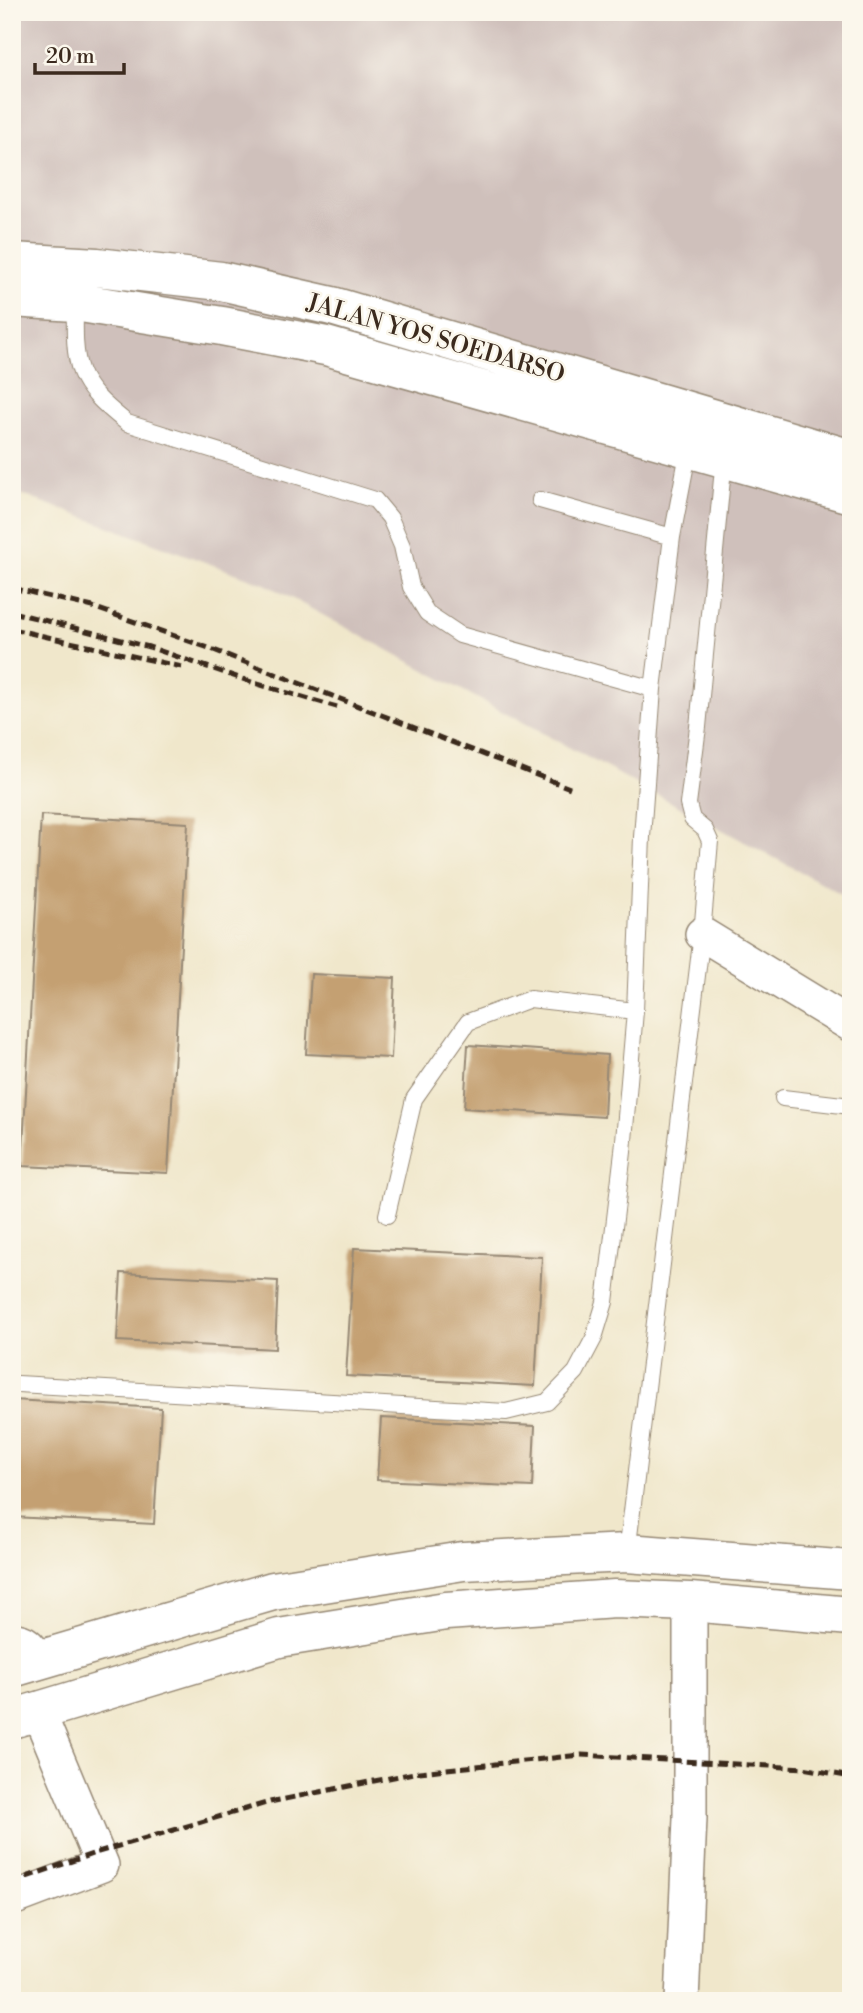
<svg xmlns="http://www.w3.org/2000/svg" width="863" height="2013" font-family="'Libre Bodoni',serif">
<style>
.industrial{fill:#cfc0bb}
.building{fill:#c4a072}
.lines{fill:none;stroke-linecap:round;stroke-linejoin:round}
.lane-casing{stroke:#968874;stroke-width:18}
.street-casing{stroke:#968874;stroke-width:36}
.highway-casing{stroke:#968874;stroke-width:41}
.lane{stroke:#fff;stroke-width:16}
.street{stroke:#fff;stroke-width:33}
.highway{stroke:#fff;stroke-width:38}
.rail{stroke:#3b2a1e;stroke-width:5;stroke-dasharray:10 5;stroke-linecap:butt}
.labels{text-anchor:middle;stroke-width:5;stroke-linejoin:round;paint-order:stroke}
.street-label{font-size:24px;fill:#3b2a1e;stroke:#fbf7ec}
</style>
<rect width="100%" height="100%" fill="#fbf7ec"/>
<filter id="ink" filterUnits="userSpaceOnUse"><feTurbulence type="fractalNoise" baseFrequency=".0143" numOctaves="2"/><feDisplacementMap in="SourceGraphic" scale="14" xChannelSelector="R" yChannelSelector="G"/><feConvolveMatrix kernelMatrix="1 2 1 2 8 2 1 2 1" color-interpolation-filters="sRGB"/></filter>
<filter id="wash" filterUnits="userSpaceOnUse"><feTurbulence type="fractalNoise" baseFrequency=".00686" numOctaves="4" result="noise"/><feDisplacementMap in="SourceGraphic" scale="28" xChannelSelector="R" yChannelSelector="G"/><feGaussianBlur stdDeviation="1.57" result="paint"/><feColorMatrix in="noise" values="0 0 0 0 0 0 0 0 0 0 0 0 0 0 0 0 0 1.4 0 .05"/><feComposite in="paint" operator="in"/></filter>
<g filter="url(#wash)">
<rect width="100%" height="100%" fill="#f0e7cb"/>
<!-- industrial -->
<path class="industrial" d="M12 12H851V899L265 584 12 491Z"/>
<g id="blocks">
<!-- building -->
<path class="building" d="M41 815 188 823 168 1173 22 1166Z
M311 974 395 978 391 1058 306 1054Z
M468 1045 607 1055 604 1117 464 1108Z
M354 1248 542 1257 535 1386 346 1376Z
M121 1273 278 1281 275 1349 117 1341Z
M12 1400 161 1408 154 1524 12 1517Z
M381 1418 535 1426 532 1487 377 1480Z"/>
</g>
</g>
<g filter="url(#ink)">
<use href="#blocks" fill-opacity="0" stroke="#968874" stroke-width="2"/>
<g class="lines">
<defs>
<path id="lane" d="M75 302C74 368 74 381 127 423L375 500 390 518 402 546 411 587 427 613 460 635 653 689
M672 537 689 448
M783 1098 851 1106
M387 1215 414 1099 468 1022 530 999 635 1011
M18 1384 506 1412 547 1402 576 1372 594 1338 605 1302 623 1152 635 1011 642 837 653 689 672 537 540 500
M627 1553 702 934 710 841 705 830 692 819 688 804 698 727 724 458"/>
<path id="street" d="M702 934 851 1025
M12 1640C26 1639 31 1648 38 1658
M12 1899 102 1865 38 1711
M682 2001 690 1818V1602"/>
<path id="highway" d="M12 262 97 267 221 281 332 306 851 459
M12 298 75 302 222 326 326 346 851 494
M12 1668 273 1591 463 1561 627 1553 851 1570
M12 1719 279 1638 446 1611 615 1599 690 1602 851 1616"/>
</defs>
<!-- lane casing -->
<use href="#lane" class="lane-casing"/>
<!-- street casing -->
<use href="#street" class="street-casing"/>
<!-- highway casing -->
<use href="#highway" class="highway-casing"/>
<!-- lane -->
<use href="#lane" class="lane"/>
<!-- street -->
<use href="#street" class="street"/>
<!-- highway -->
<use href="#highway" class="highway"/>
<!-- rail -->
<path class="rail" d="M12 588 93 607 206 647 570 788
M12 612 149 647 254 683 337 707
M12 629 182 667
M12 1882 98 1852 270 1802 419 1772 581 1755 803 1768 851 1777"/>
</g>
</g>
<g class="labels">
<!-- street labels -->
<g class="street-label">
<text transform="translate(436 338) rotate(16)" y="8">JALAN YOS SOEDARSO</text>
</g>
</g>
<!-- margin -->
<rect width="863" height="2013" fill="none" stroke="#fbf7ec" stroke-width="42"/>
<!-- scale -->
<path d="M35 63v10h89v-10" fill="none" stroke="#3b2a1e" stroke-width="3.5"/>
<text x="46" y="63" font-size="21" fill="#3b2a1e" stroke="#fbf7ec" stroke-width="5" paint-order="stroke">20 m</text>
</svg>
